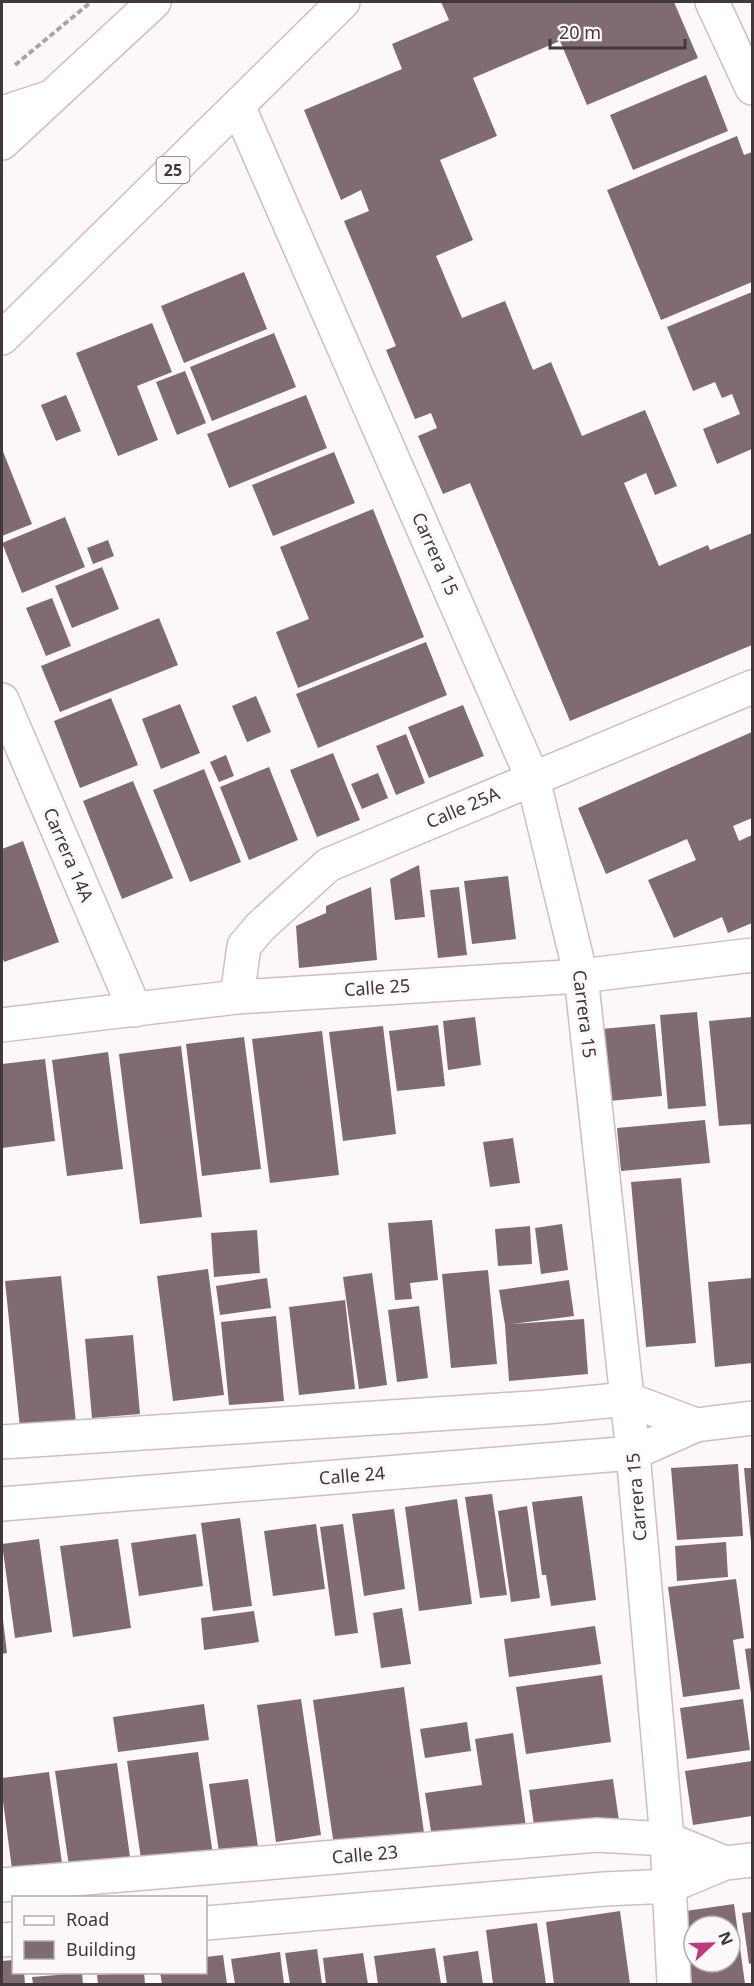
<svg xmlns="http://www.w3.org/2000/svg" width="754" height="1986" font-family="'Noto Sans',sans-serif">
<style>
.building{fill:#806b73;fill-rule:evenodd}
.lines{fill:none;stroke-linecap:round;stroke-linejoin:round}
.street-casing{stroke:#d2bbc4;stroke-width:36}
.secondary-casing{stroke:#d2bbc4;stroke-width:36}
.highway-casing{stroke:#d2bbc4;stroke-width:36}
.path{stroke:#aba4a7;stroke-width:4;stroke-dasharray:6 3;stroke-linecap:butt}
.street{stroke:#fff;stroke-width:33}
.secondary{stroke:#fff;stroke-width:33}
.highway{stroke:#fff;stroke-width:33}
.labels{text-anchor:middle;stroke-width:6;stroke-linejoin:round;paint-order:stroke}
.shield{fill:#fcf7f9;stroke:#797174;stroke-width:1.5}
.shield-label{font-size:16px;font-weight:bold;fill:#41383b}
.street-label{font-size:18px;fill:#41383b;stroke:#fcf7f9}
</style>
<rect width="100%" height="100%" fill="#fcf7f9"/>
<!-- building -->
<path class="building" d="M441 2H674L698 58 587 105 560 41 473 78 497 136 440 160 473 240 436 256 462 318 505 301 533 370 551 362 582 436 645 410 677 486 655 495 646 473 624 483 659 566 708 545 710 550 752 533V645L570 721 470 483 443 494 418 436 437 428 431 413 415 419 386 350 396 346 344 221 369 211 361 190 341 200 304 110 402 69 392 44 449 20Z
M706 75 728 131 633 170 610 115Z
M737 136 744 155 752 152V282L661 320 607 190Z
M244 272 267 329 184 363 161 306Z
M752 292V449L717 464 703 429 740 414 732 394 722 398 715 382 693 391 667 327Z
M152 323 172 372 137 386 158 440 118 456 76 353Z
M274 333 296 387 212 421 190 367Z
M185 371 206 423 177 435 156 382Z
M66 395 81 431 56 441 41 405Z
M306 395 327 448 229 488 207 434Z
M2 449 32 524 2 536Z
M334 452 355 503 273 536 252 485Z
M373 509 424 637 298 688 276 632 309 619 280 547Z
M65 517 85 567 22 593 2 543Z
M108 540 114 556 93 564 87 548Z
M102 567 119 609 72 628 55 586Z
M52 598 71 646 46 656 26 608Z
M159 618 178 665 60 712 41 666Z
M426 642 447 695 318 748 296 694Z
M256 696 271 732 247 742 232 706Z
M111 698 138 765 80 788 54 721Z
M180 704 200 753 161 769 142 719Z
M463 705 484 756 429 778 408 727Z
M752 732V818L733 826 739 841 752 835V923L728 933 722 917 674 938 648 880 696 860 687 839 606 874 578 808Z
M406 734 425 783 396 795 376 746Z
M333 753 360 820 317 837 290 770Z
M226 755 234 776 219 782 210 762Z
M269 767 298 840 249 860 220 787Z
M204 769 241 862 190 882 153 790Z
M378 773 388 798 362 809 351 784Z
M133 781 173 878 122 899 83 801Z
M23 841 59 942 4 962 2 955V849Z
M419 865 425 917 395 920 390 879Z
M508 876 516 939 472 944 464 881Z
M371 887 377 960 299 968 296 926 326 913V906Z
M459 887 467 955 438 958 430 890Z
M697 1012 706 1106 668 1109 660 1015Z
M475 1017 481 1065 448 1070 443 1021Z
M752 1017V1124L719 1126 709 1021Z
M655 1024 662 1096 609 1101 602 1029Z
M438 1025 445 1086 397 1091 389 1031Z
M383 1026 396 1134 343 1141 329 1032Z
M322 1031 339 1175 270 1183 252 1039Z
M244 1037 261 1169 202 1176 186 1044Z
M181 1046 202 1217 140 1224 119 1054Z
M108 1052 123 1169 67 1176 52 1060Z
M45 1059 55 1141 2 1148V1064Z
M705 1120 710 1163 621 1171 617 1128Z
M513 1138 520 1183 490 1187 483 1142Z
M681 1178 696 1343 646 1347 631 1182Z
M432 1220 438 1280 410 1283 412 1299 395 1300 388 1223Z
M562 1224 568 1270 541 1274 535 1228Z
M530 1226 532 1264 498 1266 495 1229Z
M257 1230 260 1273 214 1277 211 1233Z
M208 1269 224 1395 173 1401 157 1276Z
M488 1270 497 1364 451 1368 442 1274Z
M372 1273 387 1385 359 1389 343 1277Z
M61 1276 76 1423 20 1428 5 1281Z
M267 1278 271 1308 220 1315 216 1286Z
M752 1278V1363L715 1367 708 1282Z
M569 1280 574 1316 512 1324 584 1319 588 1374 509 1381 505 1325 499 1290Z
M345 1300 355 1389 299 1395 289 1307Z
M419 1306 428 1378 397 1382 388 1310Z
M276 1316 284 1401 229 1405 221 1322Z
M133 1335 140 1414 92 1418 85 1339Z
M738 1464 743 1536 677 1540 671 1468Z
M744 1468H752V1542H751Z
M492 1494 507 1595 480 1598 465 1497Z
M582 1496 596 1600 551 1606 546 1575H542L532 1502Z
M457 1499 472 1604 419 1611 405 1507Z
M527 1506 540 1598 511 1602 498 1511Z
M394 1509 405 1589 364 1596 352 1514Z
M240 1518 252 1606 213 1611 201 1523Z
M316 1524 325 1589 273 1596 264 1531Z
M343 1524 358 1633 335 1636 320 1527Z
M196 1534 203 1586 139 1596 131 1543Z
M39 1539 52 1632 15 1638 2 1544Z
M118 1539 131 1628 73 1637 60 1546Z
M726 1542 728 1577 677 1581 675 1546Z
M736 1579 744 1638 733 1640 740 1689 683 1697 668 1587Z
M402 1608 411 1664 381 1668 373 1613Z
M254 1611 259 1642 204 1650 201 1618Z
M3 1620 7 1653 2 1654V1621Z
M595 1626 601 1664 509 1677 504 1639Z
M752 1648V1693H751L745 1649Z
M602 1675 611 1742 526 1754 516 1687Z
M404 1687 425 1840 335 1853 313 1700Z
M301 1699 321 1835 276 1842 257 1705Z
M743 1699 750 1750 687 1759 680 1708Z
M204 1704 209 1740 118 1752 113 1717Z
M467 1722 471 1751 425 1758 420 1729Z
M513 1733 526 1827 433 1844 425 1793 482 1785 475 1739Z
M198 1752 213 1855 142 1866 127 1761Z
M752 1761V1816L693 1825 685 1771Z
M117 1763 130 1857 69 1866 55 1771Z
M49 1772 62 1863 12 1869 2 1794V1778Z
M248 1779 258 1847 219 1852 209 1784Z
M613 1779 620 1828 536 1839 529 1790Z
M734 1904 745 1984H689L679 1912ZM694 1926H730V1962H694Z
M620 1911 630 1984H554L546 1922Z
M752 1912V1963L749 1964 742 1913Z
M537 1923 546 1984H493L486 1930Z
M435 1948 441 1984H378L374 1956Z
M317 1949 322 1984H290L285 1953Z
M478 1951 483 1984H447L443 1956Z
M280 1952 284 1984H235L231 1959Z
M363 1953 368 1984H326L323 1958Z
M223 1955 227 1984H162L160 1972H206V1957Z
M14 1960V1972H24L25 1984H2V1961Z
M144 1972 145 1984H98L97 1975Z
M82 1973 83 1984H33L32 1977Z"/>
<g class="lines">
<defs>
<path id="street" d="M712 2 752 88
M238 106 533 779 581 976 633 1453 667 1839 674 1984
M2 700 135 1010
M237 997 244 946 260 927 328 865 752 687
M2 1025 237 997 581 976 752 955
M2 1442 546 1407 627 1399 696 1425
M2 1504 633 1453 696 1425 752 1418
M2 1885 597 1835 667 1839 725 1863
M206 1923 604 1889 670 1886 725 1863 752 1860
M2 1940 14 1939"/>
<path id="secondary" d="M2 113 51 97"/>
<path id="highway" d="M2 143 154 2
M2 338 343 2"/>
</defs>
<!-- street casing -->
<use href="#street" class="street-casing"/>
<!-- secondary casing -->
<use href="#secondary" class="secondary-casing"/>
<!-- highway casing -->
<use href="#highway" class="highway-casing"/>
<!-- path -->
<path class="path" d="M15 65 91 2"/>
<!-- street -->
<use href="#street" class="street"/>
<!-- secondary -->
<use href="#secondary" class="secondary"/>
<!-- highway -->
<use href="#highway" class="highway"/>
</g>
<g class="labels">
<!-- shield labels -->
<rect class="shield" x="156.5" y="157" width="33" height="26" rx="4.5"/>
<g class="shield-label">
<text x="173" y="176">25</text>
</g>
<!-- street labels -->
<g class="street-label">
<text transform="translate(435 554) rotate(66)" y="6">Carrera 15</text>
<text transform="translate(463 808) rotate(-23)" y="6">Calle 25A</text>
<text transform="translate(68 855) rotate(67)" y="6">Carrera 14A</text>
<text transform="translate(377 988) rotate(-4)" y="6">Calle 25</text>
<text transform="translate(584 1014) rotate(83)" y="6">Carrera 15</text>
<text transform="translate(352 1476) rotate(-5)" y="6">Calle 24</text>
<text transform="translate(637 1497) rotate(-95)" y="6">Carrera 15</text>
<text transform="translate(365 1855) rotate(-5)" y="6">Calle 23</text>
</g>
</g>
<!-- border -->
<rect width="754" height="1986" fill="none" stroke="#41383b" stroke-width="6"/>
<!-- legend -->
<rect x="12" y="1896" width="195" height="78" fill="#fcf7f9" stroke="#b1abad" stroke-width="1.5"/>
<rect x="24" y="1916" width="30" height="9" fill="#ffffff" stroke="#b1abad" stroke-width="1.5"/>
<text x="66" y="1926" font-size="18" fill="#41383b">Road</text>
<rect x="24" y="1941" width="30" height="18" fill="#806b73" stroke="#b1abad" stroke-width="1.5"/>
<text x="66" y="1956" font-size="18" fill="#41383b">Building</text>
<!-- north arrow -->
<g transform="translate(712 1944) rotate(68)"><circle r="28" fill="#fcf7f9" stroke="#b1abad" stroke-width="1.5"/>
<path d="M0-4.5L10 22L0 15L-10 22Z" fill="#bd387d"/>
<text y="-9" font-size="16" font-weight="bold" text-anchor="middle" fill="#41383b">N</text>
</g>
<!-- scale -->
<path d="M550 39v9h135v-9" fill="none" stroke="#41383b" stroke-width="3"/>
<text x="559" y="39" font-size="18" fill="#41383b" stroke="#fcf7f9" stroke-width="4.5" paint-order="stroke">20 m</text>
</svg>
